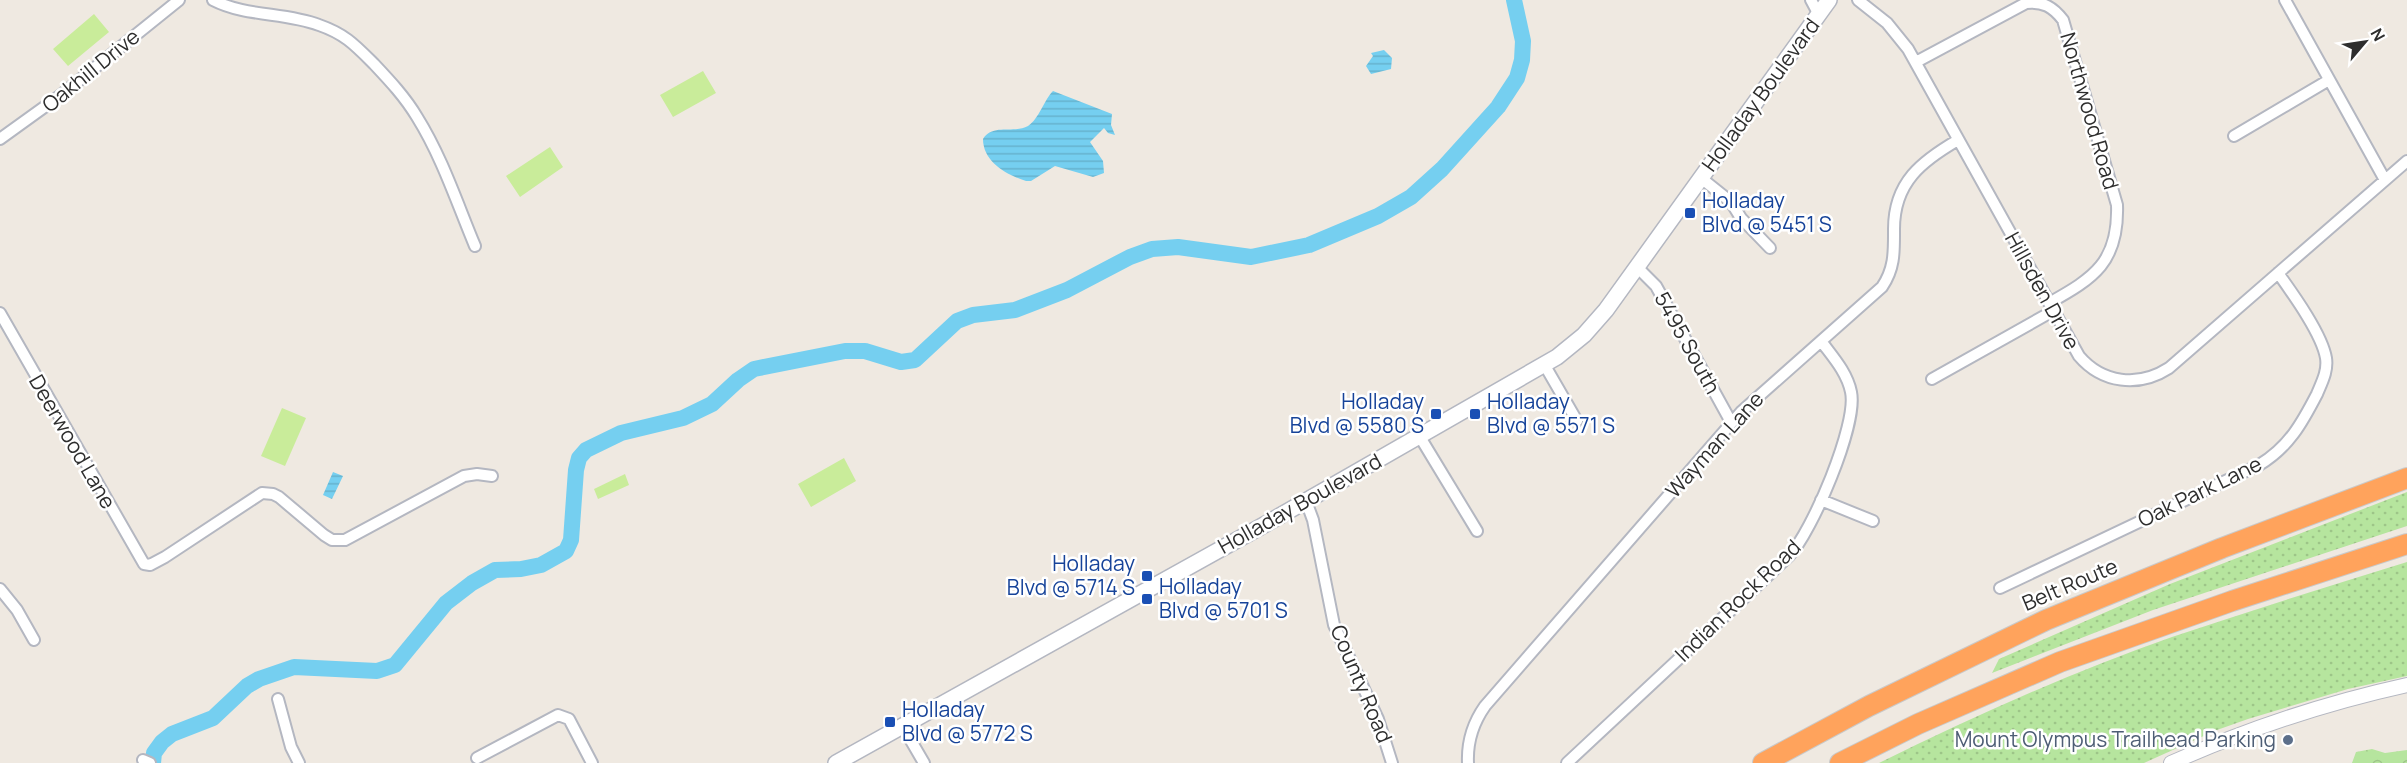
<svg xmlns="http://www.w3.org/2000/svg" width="2407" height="763" font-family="Manrope,sans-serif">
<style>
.grass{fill:url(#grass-dots)}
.forest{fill:url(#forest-crowns)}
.pitch{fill:#c9ec9a}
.water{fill:url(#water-rules)}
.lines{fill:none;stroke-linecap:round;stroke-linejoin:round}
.river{stroke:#75cff0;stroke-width:16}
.minor-casing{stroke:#b4b7c1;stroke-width:14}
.tertiary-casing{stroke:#b4b7c1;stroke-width:16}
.secondary-casing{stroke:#b4b7c1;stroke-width:18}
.motorway-casing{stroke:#c9c9c9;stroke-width:22}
.minor{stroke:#fff;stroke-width:10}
.tertiary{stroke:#fff;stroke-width:14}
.secondary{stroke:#fff;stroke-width:15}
.motorway{stroke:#ffa35c;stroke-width:20}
.transit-dot{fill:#1a4fb4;stroke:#fff;stroke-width:2}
.service-dot{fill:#5c6f8a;stroke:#fff;stroke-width:2}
.labels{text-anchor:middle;stroke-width:5;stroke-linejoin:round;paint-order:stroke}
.street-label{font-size:21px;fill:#2e2e2e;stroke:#fff}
.transit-label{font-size:21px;fill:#164399;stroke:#fff;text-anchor:start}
.service-label{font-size:21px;fill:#4e5e75;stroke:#fff;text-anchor:end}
</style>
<defs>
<pattern id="grass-dots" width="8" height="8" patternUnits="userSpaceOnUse" patternTransform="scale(1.5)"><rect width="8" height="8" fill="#b6e59e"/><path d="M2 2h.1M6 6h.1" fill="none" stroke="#9dc588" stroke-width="1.8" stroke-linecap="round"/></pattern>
<pattern id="forest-crowns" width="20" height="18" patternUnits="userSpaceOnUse" patternTransform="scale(1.5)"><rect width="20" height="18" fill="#b6e59e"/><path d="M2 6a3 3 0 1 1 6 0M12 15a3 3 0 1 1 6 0" fill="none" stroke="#9dc588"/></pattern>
<pattern id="water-rules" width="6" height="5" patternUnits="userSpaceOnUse" patternTransform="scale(1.5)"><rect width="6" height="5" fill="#75cff0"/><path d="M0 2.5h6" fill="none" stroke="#66b2ce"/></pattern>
</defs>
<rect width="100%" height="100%" fill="#efe9e1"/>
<!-- grass -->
<path class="grass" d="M2407 492V526L2153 610 1992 673 1999 659 2170 584Z
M2407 562V676L2348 689 2248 719 2217 730 2144 763H1879C1974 716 2072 672 2172 637 2250 611 2329 586 2407 562Z"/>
<!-- forest -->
<path class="forest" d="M2372 749 2385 753 2407 750V763H2352L2356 752Z"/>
<!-- pitch -->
<path class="pitch" d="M94 14 109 32 68 66 53 49Z
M703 71 716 93 673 117 660 95Z
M550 147 563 167 520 197 506 176Z
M282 408 306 418 285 466 261 456Z
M844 458 856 481 811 507 798 484Z
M625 474 629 485 598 499 594 489Z"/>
<!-- water -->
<path class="water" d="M1384 50 1392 58 1391 69 1371 74 1366 66 1373 56 1371 53Z
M1053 91 1112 114 1111 125 1115 135 1108 133 1104 128 1090 142 1103 161 1104 173 1093 177 1055 166 1031 181H1026C1007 175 983 162 983 139 993 123 1014 134 1028 126 1039 119 1044 100 1053 91Z
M333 472 343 476 332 499 323 495Z"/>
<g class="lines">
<!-- river -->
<path class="river" d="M153 763 154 753 162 742 172 734 213 718 247 686 259 679 294 667 377 671 395 665 446 603 472 583 495 570 521 569 541 565 566 551 571 540 576 470 579 458 586 450 621 433 683 418 712 404 738 380 754 369 845 351H865L901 362 915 360 957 321 973 315 1015 310 1067 290 1130 257 1152 249 1178 247 1251 257 1309 245 1378 216 1411 197 1442 169 1498 107 1517 78 1522 60 1523 41 1514 0"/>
<defs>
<path id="minor" d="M213 0C246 17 285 12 319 25 345 34 355 45 374 64 390 81 405 97 417 117 442 157 457 203 475 246
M1811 0 1819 15
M1858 0 1887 23 1908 49 2079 356C2102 383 2138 388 2169 368L2407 161
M2285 0 2385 180
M1916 62 2026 3C2043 1 2053 7 2063 20L2117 205C2119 262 2094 278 2049 303
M2234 136 2329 80
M0 139 61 95 179 0
M1701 178 1731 202 1741 218 1770 248
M1637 267 1656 286 1731 422
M0 313 144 564 150 565 165 557 262 493 273 494 279 497 324 535 332 540H345L464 476 477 474 492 476
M1544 364 1577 421
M1932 379 2053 311
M1420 437 1477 531
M1821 500 1873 521
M1306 501 1313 520 1334 625 1378 719 1392 763
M2000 588 2259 465C2289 447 2302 423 2317 394 2322 382 2328 371 2326 358 2322 334 2293 294 2278 273
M0 589 17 610 34 640
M278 699 291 747 299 763
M903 727 924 763
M477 758 558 715 569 719 592 763
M143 760 150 763
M1468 763C1467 741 1473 723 1485 706L1741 412 1882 287C1895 268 1894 251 1894 229 1894 182 1922 161 1958 140
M1567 763 1789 556C1812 532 1858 424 1851 392 1847 372 1832 356 1821 341"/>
<path id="tertiary" d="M2171 763C2247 729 2325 703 2407 685"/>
<path id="secondary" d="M836 763 1271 521 1557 357 1584 335 1606 310 1829 0"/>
<path id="motorway" d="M1763 763 1869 706 2046 620 2222 548 2407 478
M1840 763 1918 724 2060 662 2232 601 2407 544"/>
</defs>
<!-- minor casing -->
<use href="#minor" class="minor-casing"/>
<!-- tertiary casing -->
<use href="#tertiary" class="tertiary-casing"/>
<!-- secondary casing -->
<use href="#secondary" class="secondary-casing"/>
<!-- motorway casing -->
<use href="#motorway" class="motorway-casing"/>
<!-- minor -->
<use href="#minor" class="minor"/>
<!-- tertiary -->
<use href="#tertiary" class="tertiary"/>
<!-- secondary -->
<use href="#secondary" class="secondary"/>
<!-- motorway -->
<use href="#motorway" class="motorway"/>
</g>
<!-- markers -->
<g class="transit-dot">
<rect x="1684" y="207" width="12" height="12" rx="3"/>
<rect x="1430" y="408" width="12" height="12" rx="3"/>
<rect x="1469" y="408" width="12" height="12" rx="3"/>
<rect x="1141" y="570" width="12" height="12" rx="3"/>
<rect x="1141" y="593" width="12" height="12" rx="3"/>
<rect x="884" y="716" width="12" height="12" rx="3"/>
</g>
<circle class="service-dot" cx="2288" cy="740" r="6"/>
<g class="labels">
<!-- street labels -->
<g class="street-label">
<text transform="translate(91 71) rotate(-39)" y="7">Oakhill Drive</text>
<text transform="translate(1761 95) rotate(-54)" y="7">Holladay Boulevard</text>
<text transform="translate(2089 111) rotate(74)" y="7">Northwood Road</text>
<text transform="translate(2042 291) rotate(61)" y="7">Hillsden Drive</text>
<text transform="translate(1687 343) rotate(61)" y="7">5495 South</text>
<text transform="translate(72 442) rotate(60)" y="7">Deerwood Lane</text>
<text transform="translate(1715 445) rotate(-48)" y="7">Wayman Lane</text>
<text transform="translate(2200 492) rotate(-26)" y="7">Oak Park Lane</text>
<text transform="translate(1300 504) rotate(-29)" y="7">Holladay Boulevard</text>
<text transform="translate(2070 585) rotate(-23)" y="7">Belt Route</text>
<text transform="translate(1738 601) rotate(-44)" y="7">Indian Rock Road</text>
<text transform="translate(1361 684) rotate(67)" y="7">County Road</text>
</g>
<!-- transit labels -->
<g class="transit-label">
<text x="1702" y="208">Holladay<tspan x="1702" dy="24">Blvd @ 5451 S</tspan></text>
<text x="1424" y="409" text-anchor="end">Holladay<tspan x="1424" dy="24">Blvd @ 5580 S</tspan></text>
<text x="1487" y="409">Holladay<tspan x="1487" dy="24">Blvd @ 5571 S</tspan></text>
<text x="1135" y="571" text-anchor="end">Holladay<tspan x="1135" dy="24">Blvd @ 5714 S</tspan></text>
<text x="1159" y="594">Holladay<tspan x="1159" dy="24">Blvd @ 5701 S</tspan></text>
<text x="902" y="717">Holladay<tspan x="902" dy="24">Blvd @ 5772 S</tspan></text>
</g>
<!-- service labels -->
<g class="service-label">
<text x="2276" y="747">Mount Olympus Trailhead Parking</text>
</g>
</g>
<!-- north arrow -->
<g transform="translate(2365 42) rotate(61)" stroke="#ffffff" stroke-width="4.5" paint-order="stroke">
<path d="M0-4.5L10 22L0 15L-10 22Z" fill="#2e2e2e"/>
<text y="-9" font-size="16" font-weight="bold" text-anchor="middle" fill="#2e2e2e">N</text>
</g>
</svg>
